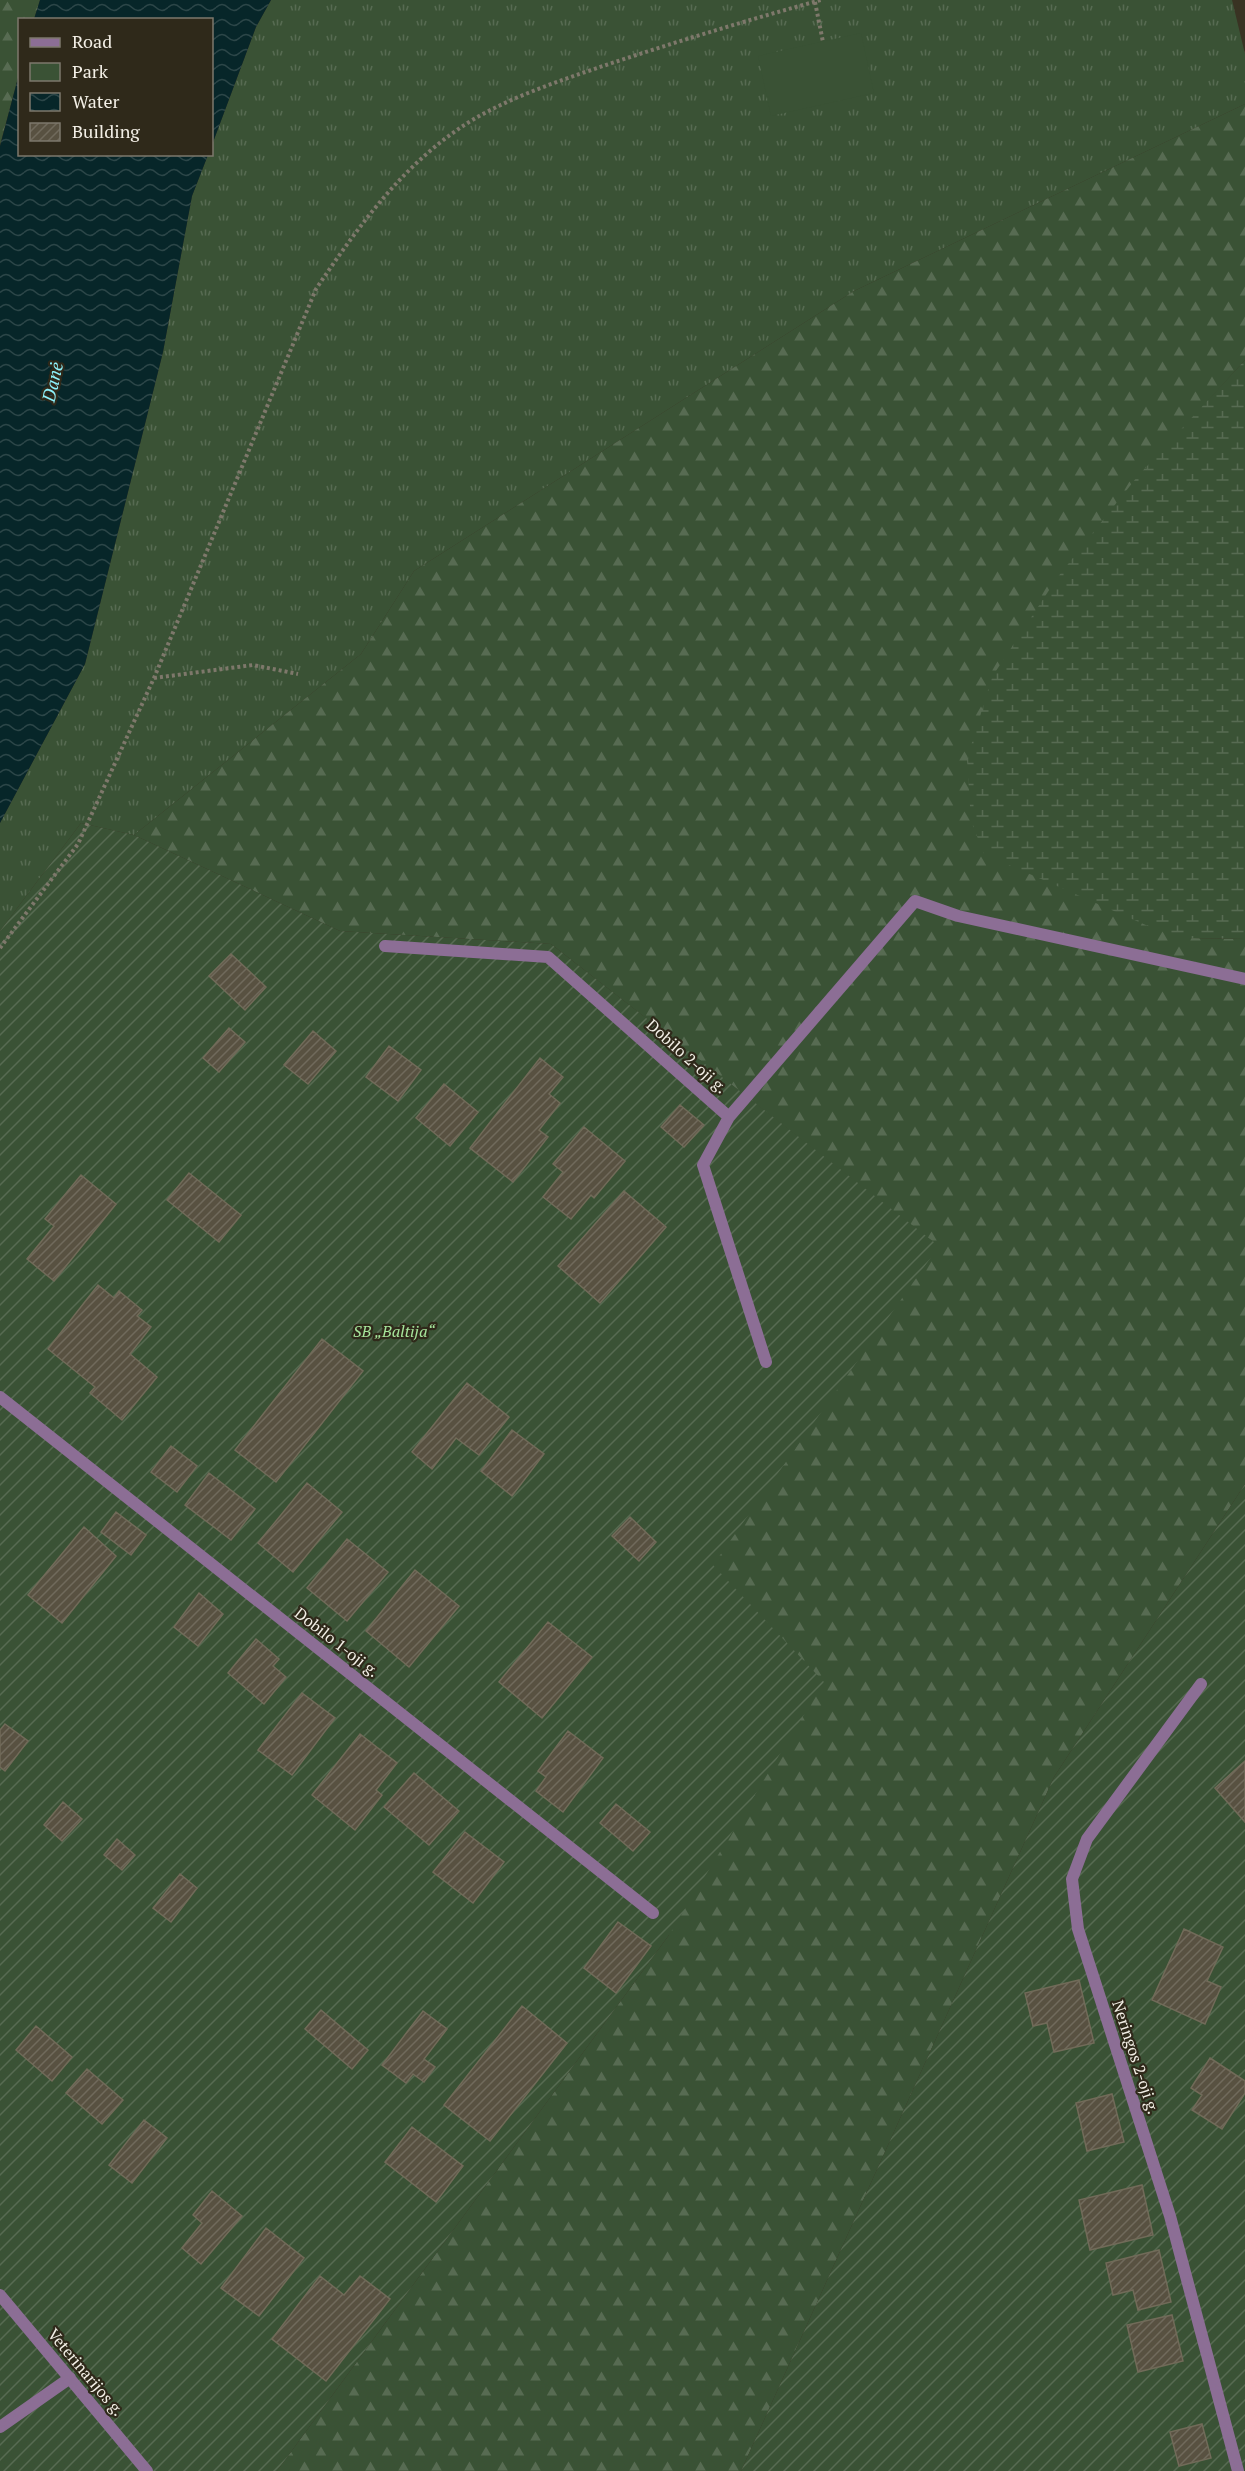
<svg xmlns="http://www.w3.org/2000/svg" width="1245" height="2471" font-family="'PT Serif',serif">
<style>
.grass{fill:url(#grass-tufts)}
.forest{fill:url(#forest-firs)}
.wetland{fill:url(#wetland-marsh)}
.park{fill:#3a5235}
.garden{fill:url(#garden-furrows)}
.water{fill:url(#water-waves)}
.building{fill:url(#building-hatch);stroke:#716b59;stroke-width:1.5}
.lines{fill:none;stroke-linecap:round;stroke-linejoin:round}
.path{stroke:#7e786b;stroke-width:4;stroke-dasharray:3 3;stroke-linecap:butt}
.street{stroke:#8c6e95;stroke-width:12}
.labels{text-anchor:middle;stroke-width:4.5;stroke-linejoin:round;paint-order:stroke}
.street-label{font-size:16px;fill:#f3efe6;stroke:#2f291a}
.park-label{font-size:16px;font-style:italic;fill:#a6e59b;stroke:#2f291a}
.water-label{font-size:18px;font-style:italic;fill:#8df1fb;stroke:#2f291a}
</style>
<defs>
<pattern id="grass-tufts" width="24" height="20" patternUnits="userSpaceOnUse" patternTransform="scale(1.5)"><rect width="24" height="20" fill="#3a5235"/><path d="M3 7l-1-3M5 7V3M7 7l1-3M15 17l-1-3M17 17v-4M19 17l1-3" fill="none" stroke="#576b52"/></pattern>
<pattern id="forest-firs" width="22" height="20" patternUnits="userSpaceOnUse" patternTransform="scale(1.5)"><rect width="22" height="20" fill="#3a5235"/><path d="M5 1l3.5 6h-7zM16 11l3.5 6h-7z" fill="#576b52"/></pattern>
<pattern id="wetland-marsh" width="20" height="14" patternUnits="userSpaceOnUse" patternTransform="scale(1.5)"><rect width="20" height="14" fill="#3a5235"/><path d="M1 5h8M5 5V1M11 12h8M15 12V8" fill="none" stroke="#576b52"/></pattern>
<pattern id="garden-furrows" width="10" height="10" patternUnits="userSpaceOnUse" patternTransform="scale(1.5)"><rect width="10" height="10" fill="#3a5235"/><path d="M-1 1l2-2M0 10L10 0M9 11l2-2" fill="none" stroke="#576b52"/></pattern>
<pattern id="water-waves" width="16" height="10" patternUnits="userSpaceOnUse" patternTransform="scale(1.5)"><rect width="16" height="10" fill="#072629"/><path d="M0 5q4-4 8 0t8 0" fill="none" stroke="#2c4648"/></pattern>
<pattern id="building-hatch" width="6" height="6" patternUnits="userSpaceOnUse" patternTransform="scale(1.5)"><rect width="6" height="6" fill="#585141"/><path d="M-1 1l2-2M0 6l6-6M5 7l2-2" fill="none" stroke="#706a5c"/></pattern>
</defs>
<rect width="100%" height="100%" fill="#393323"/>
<!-- grass -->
<path class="grass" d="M271 0H1232L1245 54V104L854 291 414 571 361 654 134 835 81 823 0 931V823L85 664 163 352 192 196 208 155 212 154V145L256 27Z"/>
<!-- forest -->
<path class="forest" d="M0 0H40L34 19 20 20 19 74 0 145Z
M1245 104V360L1206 403 1188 938 1245 939V1484L1054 1777 741 2471H277L669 1935 712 1565 938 1246 551 944 340 931 134 835 361 654 414 571 854 291Z"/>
<!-- wetland -->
<path class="wetland" d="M1245 360V939L1188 938 1148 926 984 854 971 821 967 759 992 677 1057 578 1137 477Z"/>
<!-- park -->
<path class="park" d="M861 33 874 93 771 116 758 56Z"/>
<!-- garden -->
<path class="garden" d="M81 823 134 835 340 931 551 944 939 1246 713 1565 824 1682 669 1935 277 2471H0V931Z
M1245 1484V2471H741L1054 1777Z"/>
<!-- water -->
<path class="water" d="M40 0H271L256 27 212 145V20L34 19Z
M19 74 20 154 208 155 192 196 163 352 85 664 0 823V146Z"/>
<!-- building -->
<path class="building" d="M231 954 266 987 245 1010 209 976Z
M229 1028 245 1042 219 1072 203 1058Z
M313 1031 336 1051 308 1084 284 1065Z
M389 1046 421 1070 398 1101 366 1077Z
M540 1058 563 1077 549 1094 560 1103 539 1130 548 1137 513 1182 470 1148Z
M444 1084 478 1112 450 1146 416 1118Z
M680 1105 704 1125 684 1147 661 1127Z
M584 1127 625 1161 594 1198 591 1195 571 1219 543 1197 563 1172 553 1164Z
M189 1173 241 1215 219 1242 167 1200Z
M81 1175 116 1204 54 1281 27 1259 54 1226 45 1219Z
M624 1191 666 1227 600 1303 558 1266Z
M98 1285 114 1298 119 1291 142 1310 137 1316 151 1327 130 1354 157 1377 122 1420 90 1393 95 1387 48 1349Z
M322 1339 363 1371 276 1482 235 1450Z
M467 1383 509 1417 479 1455 456 1438 432 1469 412 1452Z
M512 1430 544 1454 512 1496 481 1471Z
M171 1446 197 1466 177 1492 151 1472Z
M209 1473 255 1509 231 1540 185 1505Z
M307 1483 342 1512 293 1572 258 1543Z
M116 1512 146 1535 131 1555 101 1532Z
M630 1517 656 1542 639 1561 612 1536Z
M84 1527 116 1556 62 1623 28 1595Z
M347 1539 388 1572 347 1621 307 1588Z
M415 1570 459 1606 409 1667 366 1631Z
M199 1593 223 1614 198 1646 174 1627Z
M548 1622 592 1657 542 1718 499 1682Z
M256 1639 279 1659 273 1666 286 1677 264 1704 228 1673Z
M302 1693 335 1718 292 1775 258 1750Z
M5 1724 28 1741 5 1771 0 1767V1730Z
M568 1731 603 1758 563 1812 536 1791 546 1777 538 1771Z
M360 1734 397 1763 376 1790 382 1795 355 1830 312 1795Z
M1245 1761V1822L1215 1788Z
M414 1773 459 1811 429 1845 384 1807Z
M63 1802 82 1819 62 1841 44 1825Z
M616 1804 650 1832 633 1851 600 1823Z
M465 1832 504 1862 473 1903 433 1872Z
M117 1839 135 1855 122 1870 104 1855Z
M180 1874 197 1888 171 1922 153 1908Z
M618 1922 651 1946 616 1993 584 1968Z
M1184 1929 1223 1947 1207 1981 1221 1987 1205 2024 1152 2000Z
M1079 1980 1094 2043 1054 2052 1047 2023 1033 2026 1025 1993Z
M522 2006 567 2043 490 2141 444 2105Z
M321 2010 368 2050 352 2069 305 2029Z
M423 2011 447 2029 424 2059 435 2067 424 2082 413 2074 406 2083 382 2065Z
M36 2026 72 2057 52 2081 16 2050Z
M1210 2058 1245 2081V2093L1222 2129 1192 2110 1202 2095 1191 2088Z
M87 2069 123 2100 102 2124 66 2093Z
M1112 2094 1124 2142 1087 2151 1076 2103Z
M144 2120 167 2138 132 2183 109 2165Z
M412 2127 463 2166 436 2202 385 2162Z
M1142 2185 1153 2235 1090 2250 1079 2200Z
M212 2191 242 2216 201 2264 182 2248 202 2223 193 2215Z
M266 2228 304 2258 259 2316 221 2288Z
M1159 2250 1171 2302 1138 2310 1133 2290 1113 2295 1106 2263Z
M320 2276 344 2295 360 2276 390 2299 326 2381 272 2339Z
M1172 2315 1183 2361 1138 2372 1127 2325Z
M1202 2424 1211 2458 1179 2466 1170 2432Z"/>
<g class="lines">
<!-- path -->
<path class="path" d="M815 2 823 42
M154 678 253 665 298 674
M0 948 78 844 154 678 316 289C356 230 398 171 457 130 498 101 556 82 603 66 675 42 748 20 821 0"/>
<!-- street -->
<path class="street" d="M385 946 548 957 729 1117 703 1165 766 1362
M729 1117 915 901 958 916 1245 979
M0 1397 653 1913
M1201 1684 1087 1839 1072 1879 1078 1929 1170 2216 1238 2471
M0 2295 147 2471
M0 2427 70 2378"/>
</g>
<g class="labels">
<!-- street labels -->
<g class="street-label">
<text transform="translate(687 1056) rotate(42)" y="6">Dobilo 2-oji g.</text>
<text transform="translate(337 1642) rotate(38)" y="6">Dobilo 1-oji g.</text>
<text transform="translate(1136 2057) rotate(72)" y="6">Neringos 2-oji g.</text>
<text transform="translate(86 2372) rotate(50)" y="6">Veterinarijos g.</text>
</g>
<!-- park labels -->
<g class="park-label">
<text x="394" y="1337">SB „Baltija“</text>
</g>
<!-- water labels -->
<g class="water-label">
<text transform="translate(53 382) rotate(-77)" y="6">Danė</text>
</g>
</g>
<!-- legend -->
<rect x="18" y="18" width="195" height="138" fill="#2f291a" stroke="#7d786c" stroke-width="1.5"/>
<rect x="30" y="38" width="30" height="9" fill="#8c6e95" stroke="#7d786c" stroke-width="1.5"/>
<text x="72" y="48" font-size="18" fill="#f3efe6">Road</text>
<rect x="30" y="63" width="30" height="18" fill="#3a5235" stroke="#7d786c" stroke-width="1.5"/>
<text x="72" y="78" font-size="18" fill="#f3efe6">Park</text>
<rect x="30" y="93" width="30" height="18" fill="url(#water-waves)" stroke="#7d786c" stroke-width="1.5"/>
<text x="72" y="108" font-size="18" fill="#f3efe6">Water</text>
<rect x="30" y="123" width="30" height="18" fill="url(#building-hatch)" stroke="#7d786c" stroke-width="1.5"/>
<text x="72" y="138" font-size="18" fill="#f3efe6">Building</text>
</svg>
